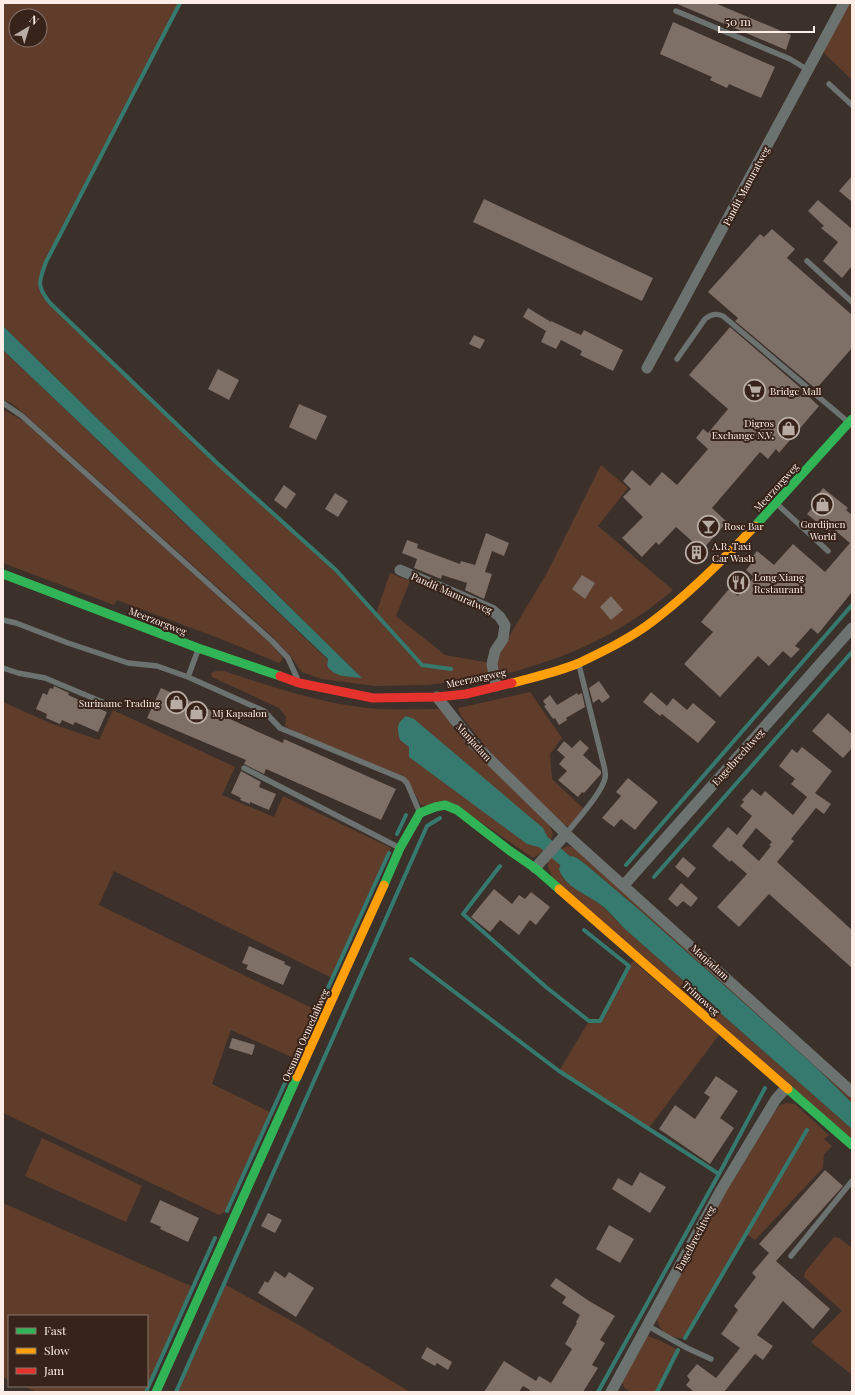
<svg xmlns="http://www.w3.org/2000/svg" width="855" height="1395" font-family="'Playfair Display',serif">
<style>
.green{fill:#603d2b;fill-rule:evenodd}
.water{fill:#36796e}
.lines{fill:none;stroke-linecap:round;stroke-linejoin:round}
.stream{stroke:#36796e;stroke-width:4}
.canal{stroke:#36796e;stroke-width:13}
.building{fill:#7e6f67;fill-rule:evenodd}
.lane{stroke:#6b7270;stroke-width:5.5}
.street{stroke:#6b7270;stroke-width:11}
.fast{stroke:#30b455;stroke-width:9}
.slow{stroke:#ff9f0a;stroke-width:9}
.jam{stroke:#e5322d;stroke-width:9}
.labels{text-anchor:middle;stroke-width:4;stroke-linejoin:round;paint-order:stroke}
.street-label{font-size:10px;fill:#fceee7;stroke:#372319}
.poi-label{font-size:10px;fill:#fceee7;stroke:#372319;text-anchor:start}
</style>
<rect width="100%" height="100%" fill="#3b302a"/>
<!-- green -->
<path class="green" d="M3 3H180L46 262C39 282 36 285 50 303L217 463 336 570 376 614 390 573 410 581 396 616 445 655 490 663C490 671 491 675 483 679L425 685 375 686 321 679 302 672 291 657 274 638 20 410 11 403 3 400V350L328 660 327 665 361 677 3 326ZM16 16H40V40H16Z
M848 3H852V80L823 52Z
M6 411 23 421 272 645 282 657V660L279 663 221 639 117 600 114 605 3 563V412Z
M601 465 628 488 598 526 673 590C631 626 582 652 529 667 519 670 509 675 499 672L497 669 498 655 547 573Z
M216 671H224C273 687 327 706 379 709 398 710 418 709 438 709L442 711 464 741 473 750 549 824 553 834C550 845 542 853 533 858L469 814 421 805 406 778 295 732 285 726 286 717 279 708 212 677 211 673Z
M530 692 562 738 550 754 552 779 584 809 570 827 561 823 489 751 461 716 458 708Z
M3 702 50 723 99 740 113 710 235 767 222 795 274 817 283 796 391 848 332 978 114 871 99 905 318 1011 296 1059 231 1030 212 1084 272 1113 227 1211 219 1215 3 1113Z
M569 846 576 849 852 1095V1103L818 1069 643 913 584 863 577 858 561 876 568 883 601 905 626 930 852 1129V1139L553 878 548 868V861C554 854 559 848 569 846Z
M633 961 719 1035 648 1129 559 1071 589 1021H600L629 966Z
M786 1103 795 1104 829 1135 824 1139 832 1146 824 1154 823 1168 755 1240 746 1234 685 1338C672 1339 659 1332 657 1319L721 1200 772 1116 779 1106Z
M42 1138 142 1186 126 1222 25 1176Z
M3 1203 193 1287 146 1392H37L23 1386H147V1316H9V1380L3 1377Z
M834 1237 839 1238 852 1248V1375L811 1342 842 1311 804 1277 805 1272Z
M224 1284 299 1325 410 1392H176Z
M647 1336 659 1340 678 1350 657 1392H633L625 1389 622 1382Z"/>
<!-- water -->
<path class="water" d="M3 326 362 678C349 676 333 678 327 665L328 659 3 350Z
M406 716 414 719 543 828 547 836 548 841 542 848 527 844 409 757V747L400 740C397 728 396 724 406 716Z
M572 856 577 858 584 863 643 913 818 1069 852 1103V1129L626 930C618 922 610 912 601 905 587 894 564 887 559 869 561 864 565 858 572 856Z"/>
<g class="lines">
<!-- stream -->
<path class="stream" d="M180 3 46 262C39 282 36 285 50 303L217 463 336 570 422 665 451 669
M397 834 406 815
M626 865 852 605
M500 866 463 914 546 987 589 1021H600L629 966 584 930
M654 877 852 652
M411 959 559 1071 719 1174
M227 1211 389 853
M685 1338 807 1130
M146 1392 215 1238
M176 1392 427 826 440 818
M598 1392 719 1174 765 1088
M657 1392 678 1350"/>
<!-- canal -->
<path class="canal" d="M532 832 578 872"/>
</g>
<!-- building -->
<path class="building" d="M675 3H715L791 35 786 50Z
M673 22 775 67 761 98 729 84 727 88 710 80 712 77 660 54Z
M852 176V202L839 191Z
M484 199 653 278 642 301 473 222Z
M818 200 852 229V266L842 278 823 261 838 242 821 228 824 226 808 211Z
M772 229 795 249 787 258 852 315V348L816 389 735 321 738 318 708 292 760 234 764 237Z
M528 308 551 322V321L581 335 584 330 623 350 613 371 580 355 582 351 561 340 556 349 541 342 546 331 523 317Z
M730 327 810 396 809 397 819 406 779 453 776 449 768 459 760 452 712 508 727 522 703 549 706 551 696 561 686 552 694 543 676 527 659 545 656 542 642 557 622 538 643 517 623 497 631 489 623 481 632 470 650 486 662 472 677 485 708 449 696 438 703 429 708 433 728 409 689 375Z
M474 335 485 340 480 349 469 344Z
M218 369 239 380 229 400 208 389Z
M299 404 327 416 316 440 289 427Z
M284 485 296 494 286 509 274 500Z
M823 488 848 508 846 510 852 515V592L818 634 811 628 795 646 800 649 791 658 783 651 769 666 758 656 720 697 684 664 713 632 701 622 729 589 738 596 754 577 746 570 751 564 748 562 757 551 774 565 793 544 825 572 850 543 832 528 829 532 807 514 814 506 811 504Z
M335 493 348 501 338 517 325 509Z
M486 533 509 543 504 556 492 551 485 572 492 574 484 599 465 590 467 583 442 575 441 579 414 568 417 559 402 553 407 540 418 544 417 548 460 564 461 561 475 565Z
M582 575 595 583 585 599 572 589Z
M611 596 623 610 611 620 600 607Z
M599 681 610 697 602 703 599 699 593 703 589 688Z
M54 686 69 693 68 695 107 712 98 732 75 722 73 725 62 720 60 724 46 718 47 714 36 709 43 693 47 695 50 688 53 689Z
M161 688 283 743 284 739 396 789 381 820 266 769 264 774 244 764 246 760 147 718Z
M651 692 667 706 673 698 687 710 693 703 716 722 698 743 662 714 660 716 643 702Z
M577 693 578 695 582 693 585 707 566 718 567 720 559 725 555 718 553 719 544 706 546 705 543 701 550 695 557 705Z
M828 713 852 734V748L843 758 812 731Z
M580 740 589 748 583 755 601 771V774L584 793 582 792 578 797 558 780 567 771 559 764 565 757 557 750 564 741 572 748Z
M802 747 832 771 815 793 831 804 824 814 816 808 791 839 794 841 777 862 852 930V968L769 894 739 927 717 907 747 874 731 860 730 862 712 846 728 827 737 835 752 816 740 806 744 802 742 800 752 789 761 796 765 791 793 815 807 797 791 784 795 779 779 766 792 749 797 753ZM756 828 772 842 769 845 771 846 759 861 742 846Z
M241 771 261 782 259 787 276 794 269 810 250 802V804L240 800 241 798 231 793Z
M628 778 658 802 635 830 621 819 614 827 602 818 621 796 616 792Z
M683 857 696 868 688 878 675 867Z
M681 883 698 898 691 907 683 901 677 907 668 899Z
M494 889 512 904 519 895 525 899 531 892 550 907 536 925 530 920 519 935 500 920 490 932 471 917Z
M249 946 285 962 284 964 291 967 283 985 246 969 248 965 242 963Z
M232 1038 255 1045 252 1055 229 1048Z
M716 1076 738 1091 720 1118 734 1128 710 1164 659 1129 675 1105 695 1119 710 1097 704 1093Z
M825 1170 843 1186 776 1261 830 1309 813 1329 783 1301 757 1335 773 1346 763 1360 755 1354 724 1392H694L686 1385 690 1380 687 1376 697 1364 716 1378 740 1348 721 1334 738 1310 734 1306 756 1277 752 1273 769 1253 759 1244Z
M640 1172 666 1187 650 1213 612 1189 618 1178 632 1186Z
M160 1200 199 1218 188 1242 160 1229 161 1227 150 1222Z
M268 1213 282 1220 275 1233 261 1226Z
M609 1225 634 1239 620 1263 596 1249Z
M275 1271 285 1278 289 1272 314 1288 296 1317 258 1293 265 1281 268 1283Z
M556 1278 589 1301 615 1316 600 1340 605 1343 592 1365 598 1368 583 1392H529L530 1390 523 1386 519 1392H484L504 1361 536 1381 539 1376 551 1383 572 1349 565 1344 577 1323 576 1322 580 1315 562 1303 566 1297 550 1286Z
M427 1347 452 1362 448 1370 437 1363 435 1366 421 1358Z"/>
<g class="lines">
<!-- lane -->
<path class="lane" d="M676 11 790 59 808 70
M829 84 852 105
M807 261 852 302
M677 359 705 319C711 314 716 313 723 316L847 421
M3 403 22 416 272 641 288 658 297 678
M777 504 828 551
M3 620 16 623 68 643 128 663 157 666 188 677 198 650
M3 668 18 673 45 678 112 706
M188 677 264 711 280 728 403 779 407 783 419 811
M244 768 398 847
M566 834C576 821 602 793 605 778 606 774 605 770 604 766L579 665
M791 1256 852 1181
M648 1326 687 1348 711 1359"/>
<!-- street -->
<path class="street" d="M647 368 844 3
M400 570 492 610 500 617 505 625 503 639 495 651 492 664 496 686
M437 697 473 743 566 834 852 1092
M535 868 566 834
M624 885 852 628
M611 1392 721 1190 776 1099 786 1088"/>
<!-- fast -->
<path class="fast" d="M755 526 852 419
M3 574 198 648 280 676
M384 885 400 848 420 813 435 807 445 805 457 810 510 851 535 868 559 889
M788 1089 852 1145
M156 1392 297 1077"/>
<!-- slow -->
<path class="slow" d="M512 683C534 677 558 672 579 663 604 651 631 638 653 621 690 593 723 560 755 526
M559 889 788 1089
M297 1077 384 885"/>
<!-- jam -->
<path class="jam" d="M280 676 299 683 373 698 437 697 466 694 512 683"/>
</g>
<!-- icons -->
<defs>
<symbol id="supermarket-ring" viewBox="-11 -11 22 22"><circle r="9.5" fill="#372319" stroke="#b8aca5" stroke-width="1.5"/><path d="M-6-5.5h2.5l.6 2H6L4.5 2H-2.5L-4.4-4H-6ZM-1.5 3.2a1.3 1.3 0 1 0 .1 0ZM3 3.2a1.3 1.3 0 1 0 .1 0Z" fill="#b8aca5"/></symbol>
<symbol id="shop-ring" viewBox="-11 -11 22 22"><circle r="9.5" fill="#372319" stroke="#b8aca5" stroke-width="1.5"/><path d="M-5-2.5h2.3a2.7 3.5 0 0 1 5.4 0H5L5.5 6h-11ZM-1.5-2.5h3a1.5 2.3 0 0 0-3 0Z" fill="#b8aca5"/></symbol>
<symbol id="bar-ring" viewBox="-11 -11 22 22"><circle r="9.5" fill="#372319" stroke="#b8aca5" stroke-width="1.5"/><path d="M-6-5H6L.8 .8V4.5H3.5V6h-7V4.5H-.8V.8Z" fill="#b8aca5"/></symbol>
<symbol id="building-ring" viewBox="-11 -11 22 22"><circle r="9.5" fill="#372319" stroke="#b8aca5" stroke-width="1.5"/><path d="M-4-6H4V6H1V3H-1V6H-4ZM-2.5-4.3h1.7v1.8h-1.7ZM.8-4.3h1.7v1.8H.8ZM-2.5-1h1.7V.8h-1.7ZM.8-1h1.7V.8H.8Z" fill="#b8aca5"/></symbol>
<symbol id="restaurant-ring" viewBox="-11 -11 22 22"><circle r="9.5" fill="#372319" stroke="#b8aca5" stroke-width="1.5"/><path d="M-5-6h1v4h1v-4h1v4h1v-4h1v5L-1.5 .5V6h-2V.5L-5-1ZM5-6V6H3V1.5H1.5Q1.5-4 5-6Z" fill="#b8aca5"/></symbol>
</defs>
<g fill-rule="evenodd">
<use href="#supermarket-ring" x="742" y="378" width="25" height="25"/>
<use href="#shop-ring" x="776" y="416" width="25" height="25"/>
<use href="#shop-ring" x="810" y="492" width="25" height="25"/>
<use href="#bar-ring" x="696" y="514" width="25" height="25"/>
<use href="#building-ring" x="684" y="540" width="25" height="25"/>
<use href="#restaurant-ring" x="726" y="570" width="25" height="25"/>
<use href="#shop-ring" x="164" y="690" width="25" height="25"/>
<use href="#shop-ring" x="184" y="700" width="25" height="25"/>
</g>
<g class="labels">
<!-- street labels -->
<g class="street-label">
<text transform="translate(746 186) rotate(-62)" y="4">Pandit Manuratweg</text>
<text transform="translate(776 487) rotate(-48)" y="4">Meerzorgweg</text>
<text transform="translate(452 593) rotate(24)" y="4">Pandit Manuratweg</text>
<text transform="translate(158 621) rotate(21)" y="4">Meerzorgweg</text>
<text transform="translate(476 678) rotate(-12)" y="4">Meerzorgweg</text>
<text transform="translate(474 742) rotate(48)" y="4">Manjadam</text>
<text transform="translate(738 757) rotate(-48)" y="4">Engelbrechtweg</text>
<text transform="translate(710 962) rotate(42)" y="4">Manjadam</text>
<text transform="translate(701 998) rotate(42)" y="4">Trimoweg</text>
<text transform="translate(305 1035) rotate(-66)" y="4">Oesman Oemedaliweg</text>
<text transform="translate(695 1238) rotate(-62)" y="4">Engelbrechtweg</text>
</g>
<!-- poi labels -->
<g class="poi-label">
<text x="770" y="395">Bridge Mall</text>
<text x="774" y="427" text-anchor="end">Digros<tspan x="774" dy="12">Exchange N.V.</tspan></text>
<text x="823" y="528" text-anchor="middle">Gordijnen<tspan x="823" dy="12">World</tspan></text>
<text x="724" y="530">Rose Bar</text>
<text x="712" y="550">A.R. Taxi<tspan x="712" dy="12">Car Wash</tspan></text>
<text x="754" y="581">Long Xiang<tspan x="754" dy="12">Restaurant</tspan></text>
<text x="160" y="707" text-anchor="end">Suriname Trading</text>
<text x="212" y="717">Mj Kapsalon</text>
</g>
</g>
<!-- border -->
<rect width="855" height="1395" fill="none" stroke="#fceee7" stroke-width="8"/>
<!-- legend -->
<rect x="8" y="1315" width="140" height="72" fill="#372319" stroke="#86746b"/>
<rect x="16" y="1328" width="20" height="6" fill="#30b455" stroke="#86746b"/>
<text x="44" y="1335" font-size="12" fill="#fceee7">Fast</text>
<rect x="16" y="1348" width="20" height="6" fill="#ff9f0a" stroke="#86746b"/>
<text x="44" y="1355" font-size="12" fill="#fceee7">Slow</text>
<rect x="16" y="1368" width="20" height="6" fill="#e5322d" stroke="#86746b"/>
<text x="44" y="1375" font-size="12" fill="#fceee7">Jam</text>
<!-- north arrow -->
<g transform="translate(28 28) rotate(38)"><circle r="19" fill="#372319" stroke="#86746b"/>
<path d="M0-3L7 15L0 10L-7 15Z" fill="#b8aca5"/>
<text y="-6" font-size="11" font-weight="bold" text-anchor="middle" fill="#fceee7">N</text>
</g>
<!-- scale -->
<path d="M719 26v6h95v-6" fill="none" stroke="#fceee7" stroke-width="2"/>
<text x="725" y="26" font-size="12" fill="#fceee7" stroke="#372319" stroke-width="3" paint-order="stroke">50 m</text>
</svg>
